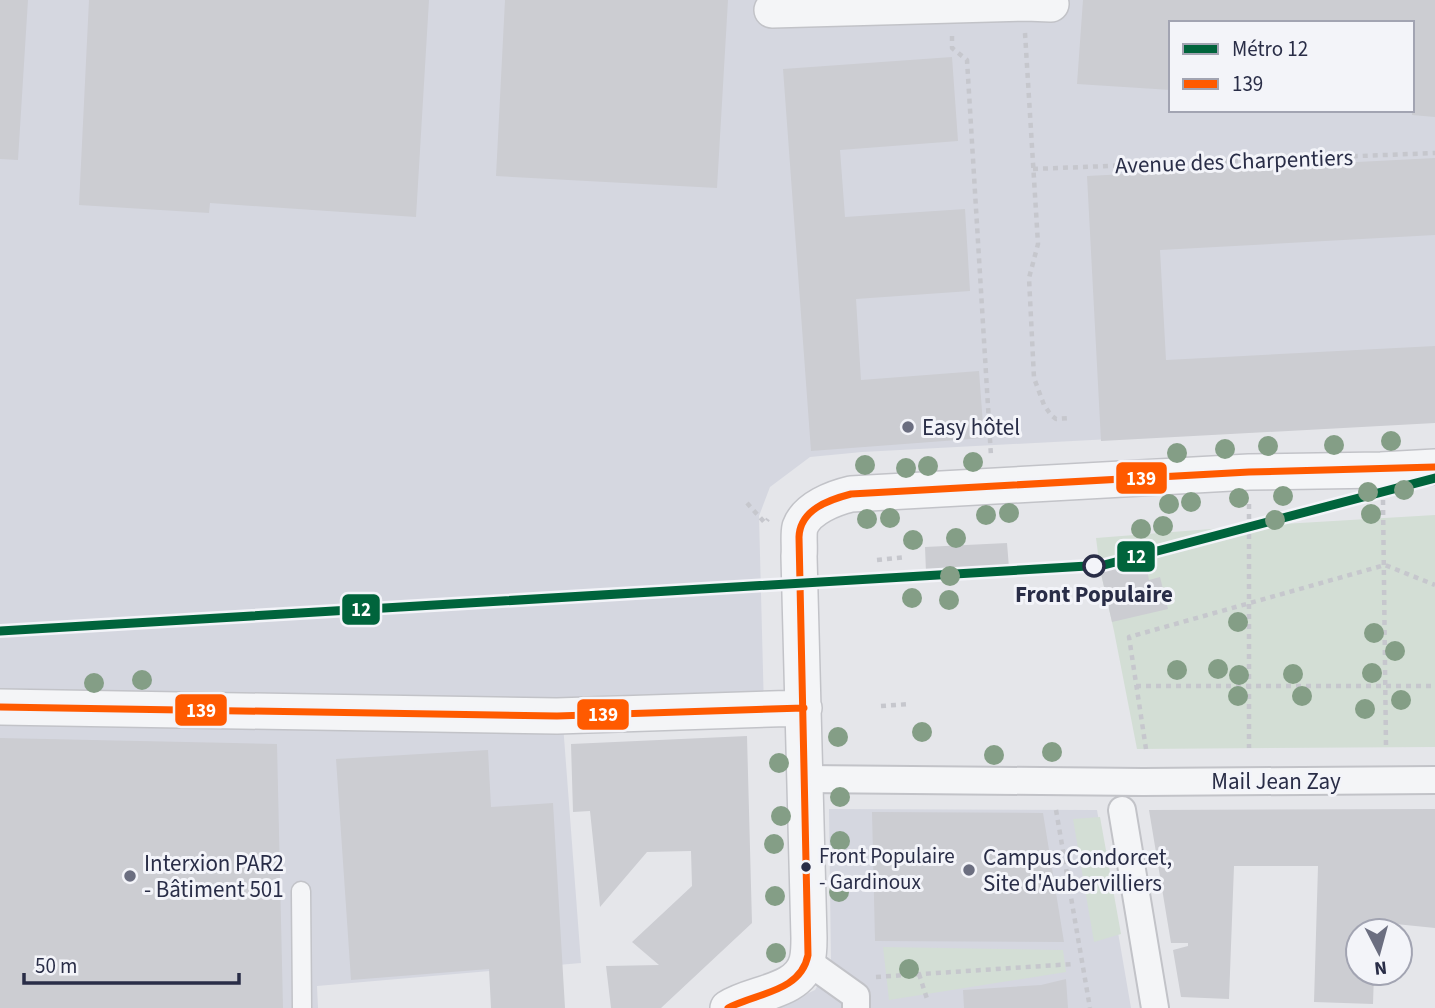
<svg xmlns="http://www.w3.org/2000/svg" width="1435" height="1008" font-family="'Source Sans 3',sans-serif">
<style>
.built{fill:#d5d7e0;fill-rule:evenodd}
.green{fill:#d3ded5}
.building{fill:#cccdd2}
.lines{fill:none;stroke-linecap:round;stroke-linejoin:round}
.service-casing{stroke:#c2c3c8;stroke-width:21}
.pedestrian-casing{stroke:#c2c3c8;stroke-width:30}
.minor-casing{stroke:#c2c3c8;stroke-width:38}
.path{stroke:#c6c7cd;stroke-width:4.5;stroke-dasharray:5 5;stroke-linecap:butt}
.service{stroke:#f4f5f7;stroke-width:18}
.pedestrian{stroke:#f4f5f7;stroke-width:26}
.minor{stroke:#f4f5f7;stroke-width:35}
.bus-1-casing{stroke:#f3f4f9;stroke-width:12}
.bus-1{stroke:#ff5a00;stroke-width:7}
.metro-1-casing{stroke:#f3f4f9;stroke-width:14}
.metro-1{stroke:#00643c;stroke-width:9}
.tree{fill:#849e86}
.poi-dot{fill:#6b6e80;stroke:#f3f4f9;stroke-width:2.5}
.stop-dot{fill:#f3f4f9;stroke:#292d47;stroke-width:3.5}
.bus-dot{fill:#292d47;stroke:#f3f4f9;stroke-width:2.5}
.labels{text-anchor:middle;stroke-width:6;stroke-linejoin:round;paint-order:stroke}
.bus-label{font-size:21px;fill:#292d47;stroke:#f3f4f9;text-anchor:start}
.street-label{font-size:23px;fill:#292d47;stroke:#f3f4f9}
.poi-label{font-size:23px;fill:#292d47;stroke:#f3f4f9;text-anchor:start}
.stop-label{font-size:23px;font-weight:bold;fill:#292d47;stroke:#f3f4f9}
.line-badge{stroke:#f3f4f9;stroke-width:2.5}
.badge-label{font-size:19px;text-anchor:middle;font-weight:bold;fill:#fff}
</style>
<rect width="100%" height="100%" fill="#e5e6ea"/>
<!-- built -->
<path class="built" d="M0 0H1435V422L862 452 810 457 770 487 759 516 764 710 563 724 581 963 317 986 318 1008H0ZM1171 23H1412V110H1171Z
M829 809 1097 810 1131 1008H753L802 996 815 990 831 963Z"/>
<!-- green -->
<path class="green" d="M1435 515V747L1137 749 1114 631 1100 569 1096 538 1249 526Z
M1100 817 1121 934 1094 942 1073 819Z
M883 947 1063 950 1066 972 889 1000Z"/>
<!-- building -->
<path class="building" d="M0 0H28L18 160 0 159Z
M89 0H429L416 217 210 203 209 213 79 205Z
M505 0H728L717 188 496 176Z
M1083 0H1435V117L1412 115V23H1171V90L1077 84Z
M952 57 958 141 840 150 845 217 965 209 970 291 856 299 861 380 979 371 984 438 811 451 783 69Z
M1435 158V235L1160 250 1166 360 1435 346V423L1101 441 1087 176Z
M1007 543 1009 568 926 572 925 547Z
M1145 559 1149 580 1160 577 1168 609 1112 622 1100 569Z
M747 736 752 923 661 1008H611L606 966 659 965 632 942 692 886 691 851 647 852 600 907 590 811 573 812 571 744Z
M0 738 277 744 283 1008H0Z
M488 750 491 807 553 803 565 1008H491L489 969 351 980 336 759Z
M1435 809V928L1376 922 1375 931H1358V973H1374L1373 1004 1314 1002 1318 866H1234L1229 999 1181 997 1173 950 1188 946V943H1171L1149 810Z
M872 812 1043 813 1064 942 875 941Z
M1066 979 1068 1008H964L963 990 1041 985Z"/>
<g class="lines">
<defs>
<path id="service" d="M301 891 302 1008"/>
<path id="pedestrian" d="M806 779 1143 782 1435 780
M1122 810 1155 1008
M807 961 856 996V1008"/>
<path id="minor" d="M772 10 1026 3 1051 4
M0 707 557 716 804 708
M728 1008C752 992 799 993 807 961 809 954 809 945 809 938L799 556C800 547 798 535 800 527 807 508 834 498 851 494L1249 472 1381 470 1435 467"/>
</defs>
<!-- service casing -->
<use href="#service" class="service-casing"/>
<!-- pedestrian casing -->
<use href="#pedestrian" class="pedestrian-casing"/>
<!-- minor casing -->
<use href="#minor" class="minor-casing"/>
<!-- path -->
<path class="path" d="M1025 33 1038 244 1029 278 1034 378 1044 405 1051 415 1056 419 1070 418
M952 36V48L967 60 991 456
M1033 169 1435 153
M1383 500 1386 747
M747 503 765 523 768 519
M1249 504V748
M877 560 906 557
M1136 686H1435
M881 706 910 704
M1146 749 1129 637 1385 565 1435 585
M1056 810 1090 1008
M919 974 928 1002
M876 977 1073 964"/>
<!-- service -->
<use href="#service" class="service"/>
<!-- pedestrian -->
<use href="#pedestrian" class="pedestrian"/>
<!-- minor -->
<use href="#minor" class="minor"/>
<defs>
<path id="bus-1" d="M0 707 557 716 804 708
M728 1008C756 993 801 992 808 955L799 537C800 510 828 500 851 494L1249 472 1435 467"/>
</defs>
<!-- bus-1 casing -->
<use href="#bus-1" class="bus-1-casing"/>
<!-- bus-1 -->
<use href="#bus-1" class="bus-1"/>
<defs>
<path id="metro-1" d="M0 631 1104 565 1435 478"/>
</defs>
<!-- metro-1 casing -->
<use href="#metro-1" class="metro-1-casing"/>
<!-- metro-1 -->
<use href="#metro-1" class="metro-1"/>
</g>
<!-- trees -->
<g class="tree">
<circle cx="1391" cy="441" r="10"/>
<circle cx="1334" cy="445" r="10"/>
<circle cx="1268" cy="446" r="10"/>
<circle cx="1225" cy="449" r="10"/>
<circle cx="1177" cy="453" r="10"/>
<circle cx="973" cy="462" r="10"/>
<circle cx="865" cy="465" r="10"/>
<circle cx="928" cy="466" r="10"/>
<circle cx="906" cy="468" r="10"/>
<circle cx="1404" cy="490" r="10"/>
<circle cx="1368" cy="492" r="10"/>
<circle cx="1283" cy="496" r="10"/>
<circle cx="1239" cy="498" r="10"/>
<circle cx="1191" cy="502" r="10"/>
<circle cx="1169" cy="504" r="10"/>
<circle cx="1009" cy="513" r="10"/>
<circle cx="1371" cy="514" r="10"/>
<circle cx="986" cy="515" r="10"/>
<circle cx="890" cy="518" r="10"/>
<circle cx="867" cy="519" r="10"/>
<circle cx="1275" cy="520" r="10"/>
<circle cx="1163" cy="526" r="10"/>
<circle cx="1141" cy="529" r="10"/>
<circle cx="956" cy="538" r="10"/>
<circle cx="913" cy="540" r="10"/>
<circle cx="950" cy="576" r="10"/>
<circle cx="912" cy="598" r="10"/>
<circle cx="949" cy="600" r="10"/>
<circle cx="1238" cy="622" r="10"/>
<circle cx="1374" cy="633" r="10"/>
<circle cx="1395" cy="651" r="10"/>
<circle cx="1218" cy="669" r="10"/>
<circle cx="1177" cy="670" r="10"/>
<circle cx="1372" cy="673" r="10"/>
<circle cx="1293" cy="674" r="10"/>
<circle cx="1239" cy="675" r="10"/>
<circle cx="142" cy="680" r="10"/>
<circle cx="94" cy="683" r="10"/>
<circle cx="1238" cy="696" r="10"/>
<circle cx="1302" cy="696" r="10"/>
<circle cx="1401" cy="700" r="10"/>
<circle cx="1365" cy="709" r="10"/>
<circle cx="922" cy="732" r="10"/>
<circle cx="838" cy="737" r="10"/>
<circle cx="1052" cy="752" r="10"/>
<circle cx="994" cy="755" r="10"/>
<circle cx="779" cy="763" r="10"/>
<circle cx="840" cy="797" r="10"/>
<circle cx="781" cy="816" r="10"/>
<circle cx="840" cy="841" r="10"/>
<circle cx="774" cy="844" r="10"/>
<circle cx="839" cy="892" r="10"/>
<circle cx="775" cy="896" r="10"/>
<circle cx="776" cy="953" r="10"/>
<circle cx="909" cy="969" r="10"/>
</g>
<!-- markers -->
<g class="poi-dot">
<circle cx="908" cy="427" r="7"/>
<circle cx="969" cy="870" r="7"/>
<circle cx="130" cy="876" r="7"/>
</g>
<circle class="stop-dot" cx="1094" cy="566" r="10"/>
<circle class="bus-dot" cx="806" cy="867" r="6"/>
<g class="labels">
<!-- bus labels -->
<g class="bus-label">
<text x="819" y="863">Front Populaire<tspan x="819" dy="26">- Gardinoux</tspan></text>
</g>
<!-- street labels -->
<g class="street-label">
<text transform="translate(1234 161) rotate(-2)" y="8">Avenue des Charpentiers</text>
<text x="1276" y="789">Mail Jean Zay</text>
</g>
<!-- poi labels -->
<g class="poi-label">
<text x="922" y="435">Easy hôtel</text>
<text x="983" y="865">Campus Condorcet,<tspan x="983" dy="26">Site d'Aubervilliers</tspan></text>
<text x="144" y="871">Interxion PAR2<tspan x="144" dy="26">- Bâtiment 501</tspan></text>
</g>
<!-- stop labels -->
<g class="stop-label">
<text x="1094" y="602">Front Populaire</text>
</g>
</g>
<g class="line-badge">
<rect x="1115" y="461" width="53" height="34" rx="7" fill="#ff5a00"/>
<rect x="1116" y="540" width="40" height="33" rx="7" fill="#00643c"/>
<rect x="341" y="593" width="40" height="33" rx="7" fill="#00643c"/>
<rect x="174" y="693" width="54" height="34" rx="7" fill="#ff5a00"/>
<rect x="576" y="698" width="54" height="33" rx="7" fill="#ff5a00"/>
</g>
<g class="badge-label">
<text x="1141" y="485">139</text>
<text x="1136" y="563">12</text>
<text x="361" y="616">12</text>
<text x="201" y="717">139</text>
<text x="603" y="721">139</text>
</g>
<!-- legend -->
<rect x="1169" y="21" width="245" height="91" fill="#f3f4f9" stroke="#a2a4b2" stroke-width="2"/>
<rect x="1183" y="44" width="35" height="10" fill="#00643c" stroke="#a2a4b2" stroke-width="2"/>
<text x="1232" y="56" font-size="21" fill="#292d47">Métro 12</text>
<rect x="1183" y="79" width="35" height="10" fill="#ff5a00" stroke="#a2a4b2" stroke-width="2"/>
<text x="1232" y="91" font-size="21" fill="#292d47">139</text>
<!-- north arrow -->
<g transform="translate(1379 952) rotate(174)"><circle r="33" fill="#f3f4f9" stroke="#a2a4b2" stroke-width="2"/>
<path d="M0-5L12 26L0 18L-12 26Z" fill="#6b6e80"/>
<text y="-10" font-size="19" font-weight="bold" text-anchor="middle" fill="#292d47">N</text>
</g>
<!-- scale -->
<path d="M24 973v10h215v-10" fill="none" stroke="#292d47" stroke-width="3.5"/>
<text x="35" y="973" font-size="21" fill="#292d47" stroke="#f3f4f9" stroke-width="5" paint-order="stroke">50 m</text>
</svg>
